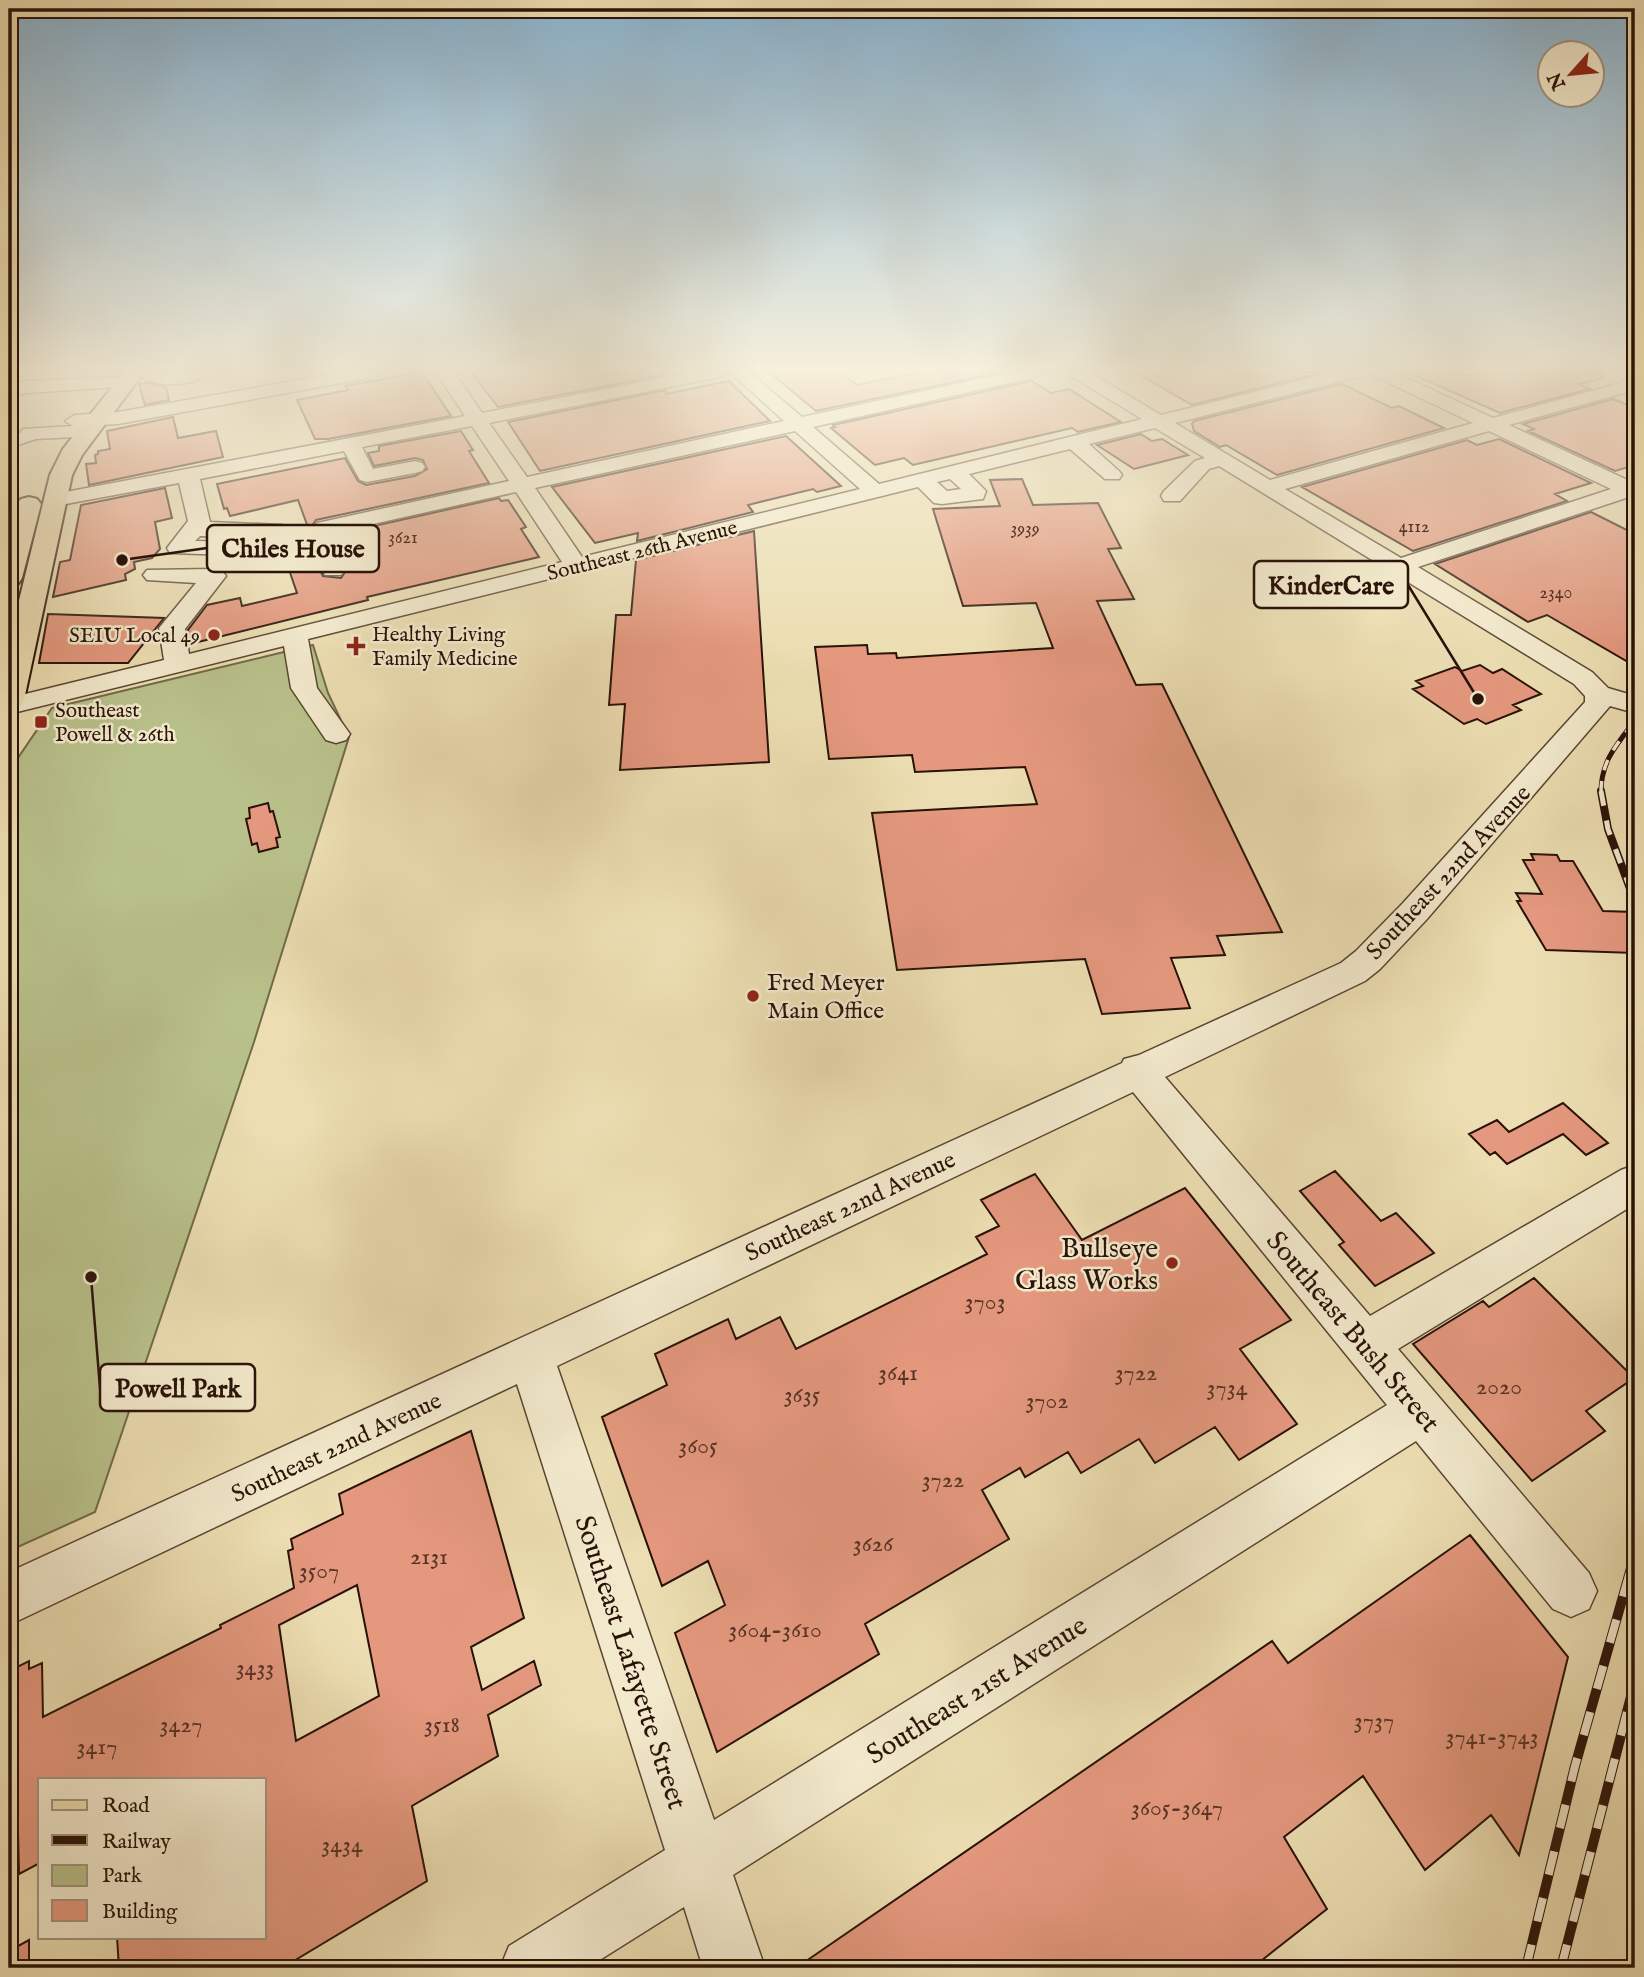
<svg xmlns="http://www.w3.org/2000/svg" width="1644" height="1977" font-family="'IM FELL English',serif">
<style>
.green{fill:#b9c18b;stroke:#716a4a;stroke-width:2}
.building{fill:#e4987e;stroke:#291208;stroke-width:2;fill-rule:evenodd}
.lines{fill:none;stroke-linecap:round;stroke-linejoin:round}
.minor-casing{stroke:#5a4532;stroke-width:3}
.major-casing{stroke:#291208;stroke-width:4}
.minor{fill:#f3eacd;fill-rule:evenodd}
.major{fill:#ecdeb2;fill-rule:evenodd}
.rail-far2-casing{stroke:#291208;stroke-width:5}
.rail-far1-casing{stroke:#291208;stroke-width:8}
.rail-casing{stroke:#291208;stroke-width:10}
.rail-far2{stroke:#f3eacd;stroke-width:3.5;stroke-dasharray:11;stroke-linecap:butt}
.rail-far1{stroke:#f3eacd;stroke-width:5;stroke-dasharray:15;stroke-linecap:butt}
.rail{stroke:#f3eacd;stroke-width:8;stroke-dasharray:24;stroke-linecap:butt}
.poi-dot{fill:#8f2418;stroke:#f3eacd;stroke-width:2.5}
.labels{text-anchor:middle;stroke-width:5;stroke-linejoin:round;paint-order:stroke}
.far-number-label{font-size:18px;fill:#583426}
.far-street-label{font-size:21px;fill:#291208;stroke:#f3eacd}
.far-poi-label{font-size:21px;fill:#291208;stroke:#f3eacd;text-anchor:start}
.street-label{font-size:24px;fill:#291208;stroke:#f3eacd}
.poi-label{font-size:24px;fill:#291208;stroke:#f3eacd;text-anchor:start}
.near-number-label{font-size:24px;fill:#583426}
.near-poi-label{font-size:28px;fill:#291208;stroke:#f3eacd;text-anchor:end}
.near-street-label{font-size:28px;fill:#291208;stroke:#f3eacd}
.leader{fill:none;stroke:#291208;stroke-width:2.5}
.callout-dot{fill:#291208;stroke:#f3eacd;stroke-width:2.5}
.callout{fill:#f3eacd;stroke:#291208;stroke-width:2.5}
.callout-label{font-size:26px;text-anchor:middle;font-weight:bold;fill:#291208}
</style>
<rect width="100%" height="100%" fill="#ecdeb2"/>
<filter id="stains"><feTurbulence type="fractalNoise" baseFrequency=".00286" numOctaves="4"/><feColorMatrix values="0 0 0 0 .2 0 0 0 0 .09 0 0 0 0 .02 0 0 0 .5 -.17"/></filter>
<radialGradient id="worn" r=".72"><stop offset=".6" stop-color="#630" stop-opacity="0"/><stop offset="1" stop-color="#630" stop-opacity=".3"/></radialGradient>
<!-- green -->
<path class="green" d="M313 645 328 693 349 737 254 1042 95 1512 9 1551V771L52 708Z"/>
<!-- building -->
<path class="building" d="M422 372 451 416 328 439H315L297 400 348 390 345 386Z
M471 372H664V375L498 407Z
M769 372H840L857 385 920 372H1002L816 411Z
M1135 372H1318L1320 373 1192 405Z
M1407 372H1453L1464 376 1483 372H1602L1603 378 1579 384 1590 389 1500 413Z
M729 381 770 421 540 471 508 422 666 390V394Z
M1032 381 1051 393 1069 389 1121 422 1078 432 1072 428 913 465 904 458 875 465 831 428 835 427 833 425Z
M148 383 166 387 169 400 145 405 139 384Z
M1342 384 1392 408 1399 406 1444 428 1277 475 1226 445 1220 447 1194 431 1192 424 1194 421Z
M1613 399 1635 408V465L1615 471 1528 431 1534 429 1523 424Z
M173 417 178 438 216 431 223 457 89 485 86 464 96 463 95 455 98 454V451L110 449 107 431Z
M461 431 473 450 469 451 489 483 316 520 309 530 298 500 230 516 227 508 224 509 217 484 345 458 358 481 366 485 415 476 427 469 423 460 415 458 374 466 368 453 379 451V446Z
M1141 434 1152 441 1162 439 1188 455 1134 469 1097 445Z
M786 436 841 486 817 492 813 489 748 505 753 512 637 541 638 533 595 543 552 487Z
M1499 439 1591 483 1555 494 1567 501 1413 551 1302 487 1467 440 1477 445Z
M1022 479 1033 505 1098 503 1121 548 1108 549 1134 599 1097 601 1136 685 1162 684 1282 932 1217 936 1225 955 1171 958 1190 1008 1102 1014 1085 959 897 970 872 813 1037 804 1025 767 915 772 912 755 829 759 815 647 867 645 868 654 896 653 897 658 1053 648 1036 603 963 606 933 509 1000 506 990 480Z
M165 488 172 518 155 522 160 549 152 558 134 562 135 569 125 574 126 580 53 597 60 562 70 560 81 505Z
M499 498 501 501 508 500 526 527 521 529 539 557 367 597 368 600 190 644 188 630 207 605 240 598 242 606 297 593 285 558 288 555 287 552 302 548 300 545 307 544 323 576 341 578 347 569 332 538 334 535Z
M1591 512 1635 534V666L1547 615 1528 622 1435 564Z
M754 531 769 762 620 770 625 704 609 705 616 615H631L636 560Z
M48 614 164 618 128 663H39Z
M1480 665 1493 673 1502 669 1541 694 1513 705 1521 710 1486 724 1477 719 1464 724 1413 689 1423 686 1416 681 1455 667 1462 671Z
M268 803 270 812 273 811 280 837 276 838 278 847 259 852 257 843 252 845 246 819 250 818 249 808Z
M1531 854 1557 855 1560 861H1573L1603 911 1635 912V953L1546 950 1517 901H1521L1516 893 1542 894 1523 860H1534Z
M1563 1103 1608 1143 1586 1155 1563 1134 1507 1164 1495 1152 1490 1155 1469 1134 1497 1120 1509 1132Z
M1335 1171 1381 1221 1396 1213 1434 1253 1375 1286 1339 1245 1344 1242 1300 1191Z
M1035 1174 1082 1240 1185 1188 1291 1320 1240 1349 1297 1424 1239 1460 1215 1427 1155 1463 1139 1439 1081 1473 1068 1452 1025 1477 1020 1468 982 1490 1009 1539 865 1624 879 1654 717 1752 675 1633 725 1605 708 1561 662 1586 602 1417 667 1385 655 1354 728 1319 736 1339 780 1317 796 1349 987 1254 976 1237 999 1226 981 1200Z
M1534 1278 1634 1378 1586 1411 1605 1431 1532 1481 1413 1344 1483 1301 1489 1307Z
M471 1431 524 1618 471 1647 482 1690 534 1661 541 1685 488 1715 498 1756 412 1806 427 1881 282 1968H119L117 1937H264V1779H40V1863L19 1874 18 1832 9 1837V1671L29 1661V1669L42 1663 43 1717 221 1628 220 1625 294 1588 288 1551 293 1549 291 1539 343 1514 339 1494ZM357 1585 379 1696 296 1741 279 1625Z
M1470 1535 1568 1657 1519 1855 1491 1815 1425 1870 1363 1776 1284 1837 1327 1909 1252 1968H796L1272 1641 1288 1663Z
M29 1940V1968H9V1951Z"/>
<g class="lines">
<defs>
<path id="minor" d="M145 372H197L202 376C192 387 152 387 142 376Z
M345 372H383L374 377 118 424 85 426 94 428 97 432 94 436 36 439 9 448V436L20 433 23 429 73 426 65 421 75 415 118 412Z
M436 372H454L482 413 693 372H728L719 377 489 423 527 477 784 421 730 372H749L802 417 1013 372H1045L1036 377 813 427 879 484 1142 419 1071 376 1068 372H1089L1161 415 1335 372H1365L1362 376 1175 423 1270 480 1473 423 1374 376 1371 372H1394L1493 418 1635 379V390L1509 425 1632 482H1635V498L1629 497 1418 567 1592 672 1608 688 1635 696V713L1610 706 1427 919 1380 969 1365 981 1165 1077 1370 1316 1621 1170 1635 1165V1204L1398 1349 1589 1573 1597 1591 1589 1609 1571 1617 1553 1609 1416 1441 733 1875 765 1968H703L684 1907 587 1968H500L509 1946 665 1850 517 1384 9 1625V1572L1122 1063 1124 1059 1139 1055 1341 963 1356 951 1403 903 1585 702V696L1574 684 1219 466 1209 469 1180 501H1164L1161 496 1164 491 1195 461 1205 458 1155 428 1089 444 1119 471 1122 475 1119 479H1105L1070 449 969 474 986 491 983 499 942 504 934 503 918 487 308 639 317 688 350 734 346 740 336 743 326 740 291 688 284 646 9 714V698L164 660 159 628 196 583 147 580 143 575 147 570 214 569 222 571 226 576 185 629 189 654 562 562 516 492 333 533 329 538 345 570 341 575H325L307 538 317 523 509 481 472 426 362 447 373 469 415 461 422 463 425 467 422 471 415 473 367 482 360 480 344 451 200 479 210 522 282 525 285 530 268 554 260 556 170 553 167 548 188 521 179 483 55 506 47 505 44 500 47 495 55 494 465 416ZM795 431 860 489 582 557 535 488ZM1489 431 1611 489 1401 558 1285 489ZM950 479 961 489 947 491 937 482ZM200 536 258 537 253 542 195 541ZM1133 1092 1387 1405 714 1820 557 1366Z
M127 377 136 382 133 386 26 393 9 397V385L26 381Z
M28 499 36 501 39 506 36 511 9 515V503Z"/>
<path id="major" d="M124 372H144L82 455 72 475 24 700 20 706 9 709V641L50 475 63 449Z
M29 497 37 499 41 504 22 578 18 584 9 586C8 559 4 522 21 499Z"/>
</defs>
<!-- minor casing -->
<use href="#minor" class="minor-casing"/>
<!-- major casing -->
<use href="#major" class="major-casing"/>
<!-- minor -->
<use href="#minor" class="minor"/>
<!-- major -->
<use href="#major" class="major"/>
<defs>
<path id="rail-far2" d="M1601 792C1601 762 1616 745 1634 722"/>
<path id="rail-far1" d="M1601 791 1608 829 1635 902"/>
<path id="rail" d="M1526 1968 1575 1766 1635 1554
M1561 1968 1635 1681"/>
</defs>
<!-- rail-far2 casing -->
<use href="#rail-far2" class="rail-far2-casing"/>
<!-- rail-far1 casing -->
<use href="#rail-far1" class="rail-far1-casing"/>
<!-- rail casing -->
<use href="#rail" class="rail-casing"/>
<!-- rail-far2 -->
<use href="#rail-far2" class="rail-far2"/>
<!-- rail-far1 -->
<use href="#rail-far1" class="rail-far1"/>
<!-- rail -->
<use href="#rail" class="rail"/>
</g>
<!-- sky -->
<linearGradient id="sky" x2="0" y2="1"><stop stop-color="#8ab6d4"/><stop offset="0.57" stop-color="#f6f0dc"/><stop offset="1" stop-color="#f6f0dc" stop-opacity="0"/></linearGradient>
<rect width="1644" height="648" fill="url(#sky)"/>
<!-- markers -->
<g class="poi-dot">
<circle cx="214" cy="635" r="7"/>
<path d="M352.5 635.5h7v7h7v7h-7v7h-7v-7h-7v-7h7z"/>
<rect x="34" y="715" width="14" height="14" rx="3.5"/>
<circle cx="753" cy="996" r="7"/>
<circle cx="1172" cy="1263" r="7"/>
</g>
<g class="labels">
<!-- far-number labels -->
<g class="far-number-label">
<text x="1414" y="532">4112</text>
<text x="1025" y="534">3939</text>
<text x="403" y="543">3621</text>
<text x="1556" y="598">2340</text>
</g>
<!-- far-street labels -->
<g class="far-street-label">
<text transform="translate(642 550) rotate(-14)" y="7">Southeast 26th Avenue</text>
</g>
<!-- far-poi labels -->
<g class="far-poi-label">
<text x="372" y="641">Healthy Living<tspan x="372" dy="24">Family Medicine</tspan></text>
<text x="200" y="642" text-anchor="end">SEIU Local 49</text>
<text x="55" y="717">Southeast<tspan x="55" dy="24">Powell &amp; 26th</tspan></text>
</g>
<!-- street labels -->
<g class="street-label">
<text transform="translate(1448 872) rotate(-47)" y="8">Southeast 22nd Avenue</text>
<text transform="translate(850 1206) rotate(-25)" y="8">Southeast 22nd Avenue</text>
<text transform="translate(336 1447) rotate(-25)" y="8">Southeast 22nd Avenue</text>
</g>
<!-- poi labels -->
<g class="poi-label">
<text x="767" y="990">Fred Meyer<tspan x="767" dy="28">Main Office</tspan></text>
</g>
<!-- near-number labels -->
<g class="near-number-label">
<text x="985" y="1309">3703</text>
<text x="898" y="1380">3641</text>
<text x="1136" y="1380">3722</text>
<text x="1499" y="1394">2020</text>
<text x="1227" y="1395">3734</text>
<text x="802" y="1402">3635</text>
<text x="1047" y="1408">3702</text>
<text x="698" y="1453">3605</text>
<text x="943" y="1487">3722</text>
<text x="873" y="1551">3626</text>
<text x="429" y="1564">2131</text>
<text x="319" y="1578">3507</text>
<text x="775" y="1637">3604-3610</text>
<text x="255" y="1675">3433</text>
<text x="1374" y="1728">3737</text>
<text x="181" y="1732">3427</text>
<text x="442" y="1732">3518</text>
<text x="1492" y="1744">3741-3743</text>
<text x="97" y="1754">3417</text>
<text x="1177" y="1815">3605-3647</text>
<text x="342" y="1852">3434</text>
</g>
<!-- near-poi labels -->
<g class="near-poi-label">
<text x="1158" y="1257">Bullseye<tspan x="1158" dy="32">Glass Works</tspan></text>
</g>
<!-- near-street labels -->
<g class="near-street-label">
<text transform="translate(1354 1331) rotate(50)" y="10">Southeast Bush Street</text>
<text transform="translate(632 1662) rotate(72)" y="10">Southeast Lafayette Street</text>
<text transform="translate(976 1689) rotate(-32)" y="10">Southeast 21st Avenue</text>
</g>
</g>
<!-- callouts -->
<path class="leader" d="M122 560L207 548M1478 699L1408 585M91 1277L100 1388"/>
<g class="callout-dot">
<circle cx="122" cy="560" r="7"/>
<circle cx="1478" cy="699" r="7"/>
<circle cx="91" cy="1277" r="7"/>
</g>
<g class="callout">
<rect x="207" y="525" width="172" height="47" rx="7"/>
<rect x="1254" y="561" width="154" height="47" rx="7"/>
<rect x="100" y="1364" width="155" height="47" rx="7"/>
</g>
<g class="callout-label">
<text x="293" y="557">Chiles House</text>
<text x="1331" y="594">KinderCare</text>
<text x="178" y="1397">Powell Park</text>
</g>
<!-- margin -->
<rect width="1644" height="1977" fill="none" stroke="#ecdeb2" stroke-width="35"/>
<rect x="10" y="10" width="1623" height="1956" fill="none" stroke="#291208" stroke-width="3.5"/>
<rect x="18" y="18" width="1609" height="1942" fill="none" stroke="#291208" stroke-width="2"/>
<!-- legend -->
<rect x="38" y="1778" width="228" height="161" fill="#f3eacd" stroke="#a2947e" stroke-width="2"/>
<rect x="52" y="1800" width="35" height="10" fill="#ecdeb2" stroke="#a2947e" stroke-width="2"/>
<text x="102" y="1812" font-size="21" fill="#291208">Road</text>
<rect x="52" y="1835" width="35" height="10" fill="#291208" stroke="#a2947e" stroke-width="2"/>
<text x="102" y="1848" font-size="21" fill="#291208">Railway</text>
<rect x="52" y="1865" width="35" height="21" fill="#b9c18b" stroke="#a2947e" stroke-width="2"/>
<text x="102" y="1882" font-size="21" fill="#291208">Park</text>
<rect x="52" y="1900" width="35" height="21" fill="#e4987e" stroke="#a2947e" stroke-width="2"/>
<text x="102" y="1918" font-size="21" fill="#291208">Building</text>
<!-- north arrow -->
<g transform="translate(1571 74) rotate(243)"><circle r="33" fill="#f3eacd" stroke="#a2947e" stroke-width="2"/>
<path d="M0-5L12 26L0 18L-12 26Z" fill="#8f2418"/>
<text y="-10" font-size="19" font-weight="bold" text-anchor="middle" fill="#291208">N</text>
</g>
<rect width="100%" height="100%" filter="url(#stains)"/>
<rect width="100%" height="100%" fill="url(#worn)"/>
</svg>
